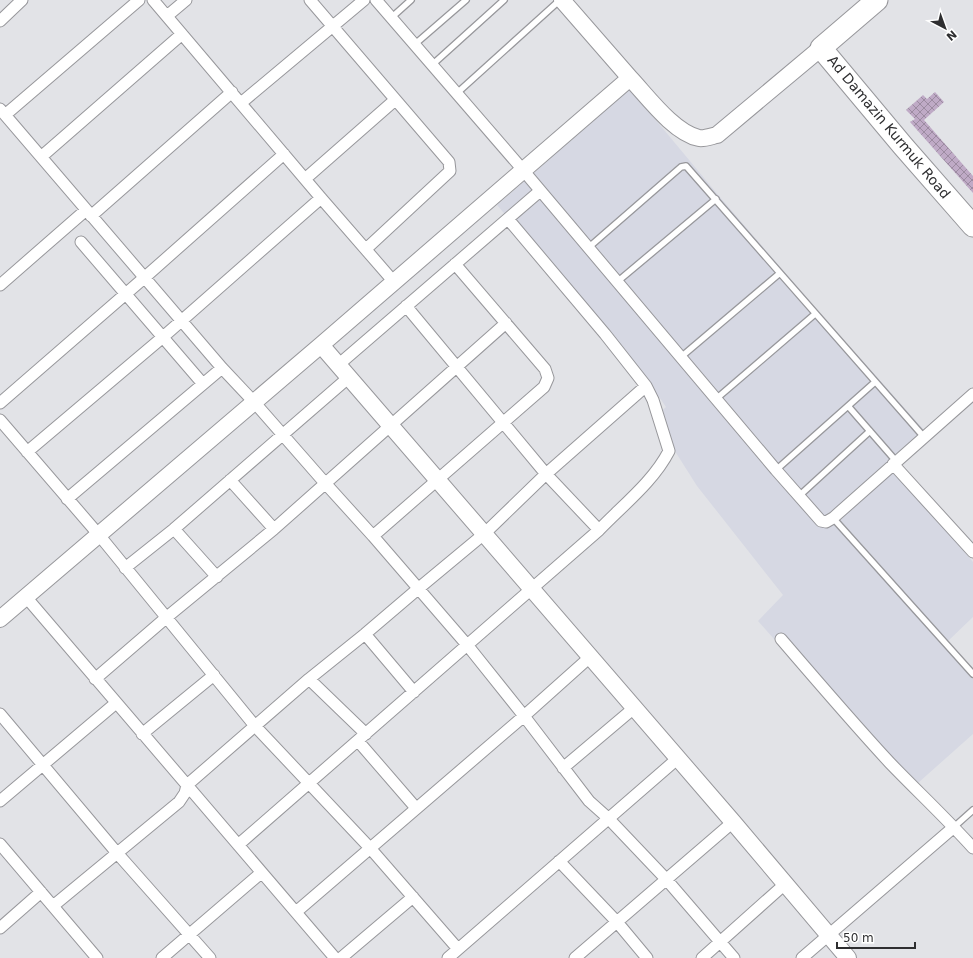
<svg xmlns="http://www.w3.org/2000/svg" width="973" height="958" font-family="'DejaVu Sans',sans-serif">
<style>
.built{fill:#d6d8e3}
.building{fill:url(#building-cross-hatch)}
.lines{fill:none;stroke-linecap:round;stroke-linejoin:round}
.lane-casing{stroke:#97979b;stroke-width:8}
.street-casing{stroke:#97979b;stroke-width:13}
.secondary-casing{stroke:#97979b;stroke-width:18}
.highway-casing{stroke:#97979b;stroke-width:23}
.lane{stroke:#fff;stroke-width:5.5}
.street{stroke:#fff;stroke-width:11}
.secondary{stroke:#fff;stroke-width:16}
.highway{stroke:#fff;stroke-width:21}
.labels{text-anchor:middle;stroke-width:3;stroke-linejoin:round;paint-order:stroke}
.street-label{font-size:14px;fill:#2e2e30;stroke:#fff}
</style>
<defs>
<pattern id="building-cross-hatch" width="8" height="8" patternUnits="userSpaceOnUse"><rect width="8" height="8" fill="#bfaac6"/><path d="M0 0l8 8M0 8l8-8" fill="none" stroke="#9c8ba1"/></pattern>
</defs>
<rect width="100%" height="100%" fill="#e2e3e7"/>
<!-- built -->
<path class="built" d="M630 89 719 196 818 311 924 430 888 462 973 562V617L948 641 973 672V734L909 791 758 621 783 595 697 486 654 418 666 407 649 382 497 205Z"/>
<!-- building -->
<path class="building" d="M935 92 944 102 924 120 973 176V193L910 122 915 119 906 110 923 95 927 99Z"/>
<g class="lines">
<defs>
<path id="lane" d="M391 18 411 0
M414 45 466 0
M432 65 504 0
M456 94 560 0
M588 248 681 167 686 166 924 437
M617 282 716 199
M681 357 780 273
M716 399 815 314
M848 406 896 461
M776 470 875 382
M799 496 870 431
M833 518 973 674
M954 827 973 810"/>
<path id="street" d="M153 0 321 198 394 282
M310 0 449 162 450 171 366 249
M376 0 523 170 776 470 821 521 826 522 833 518 973 394
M167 16 186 0
M0 21 22 0
M241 103 364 0
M0 109 222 368 254 402 325 483 373 536 468 646 524 716 589 801 608 818 666 879 734 958
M5 115 139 0
M41 157 182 34
M305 179 395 100
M91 216 232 92
M81 242 203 384
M0 285 86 210
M406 306 546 474 599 530
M337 366 540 191
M0 403 144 278 284 154
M0 420 99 535 255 726 370 848 458 949
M27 452 163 337 321 198
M893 464 973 552
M230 480 274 529
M67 499 222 368
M174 529 217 577
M373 536 544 387 548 378 545 369 455 264
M125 568 174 529 348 378
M26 597 335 958
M365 634 414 692
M781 639C817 681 853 723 890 763 918 792 947 819 973 848
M95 679 167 617 274 529 506 323
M309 679 366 734
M0 714 117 853 210 958
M142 734 214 675
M358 741 416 808
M563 768 634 708
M0 801 116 703
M0 844 97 958
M238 845 599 530C623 505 653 482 669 451L653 400 646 386 605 334 508 219
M559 861 617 922 647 958
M53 906 179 802 185 793 187 785 309 679 365 634 419 588 484 534 546 474 646 386
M296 912 524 716 590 657
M0 928 41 892
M162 958 261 873
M341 958 413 897
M448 958 677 759
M575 958 733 822
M702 958 785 884
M802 958 954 827"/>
<path id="secondary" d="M562 0 630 78
M321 345 733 822 848 958
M0 619 321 345 630 78C647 96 674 133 699 138 704 139 712 136 717 135L821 48"/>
<path id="highway" d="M877 0 821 48 903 146 973 226"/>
</defs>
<!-- lane casing -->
<use href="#lane" class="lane-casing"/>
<!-- street casing -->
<use href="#street" class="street-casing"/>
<!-- secondary casing -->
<use href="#secondary" class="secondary-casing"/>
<!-- highway casing -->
<use href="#highway" class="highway-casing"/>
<!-- lane -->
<use href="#lane" class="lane"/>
<!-- street -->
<use href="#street" class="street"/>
<!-- secondary -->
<use href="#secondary" class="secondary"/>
<!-- highway -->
<use href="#highway" class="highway"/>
</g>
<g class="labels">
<!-- street labels -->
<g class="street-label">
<text transform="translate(889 127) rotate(50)" y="5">Ad Damazin Kurmuk Road</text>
</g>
</g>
<!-- north arrow -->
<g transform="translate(945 28) rotate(139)" stroke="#ffffff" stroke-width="3" paint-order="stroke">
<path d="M0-3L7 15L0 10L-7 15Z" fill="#2e2e30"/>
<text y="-6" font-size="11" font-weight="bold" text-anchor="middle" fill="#2e2e30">N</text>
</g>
<!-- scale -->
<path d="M837 942v6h78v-6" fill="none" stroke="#2e2e30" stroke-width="2"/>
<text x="843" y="942" font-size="12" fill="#2e2e30" stroke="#ffffff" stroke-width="3" paint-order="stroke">50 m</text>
</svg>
